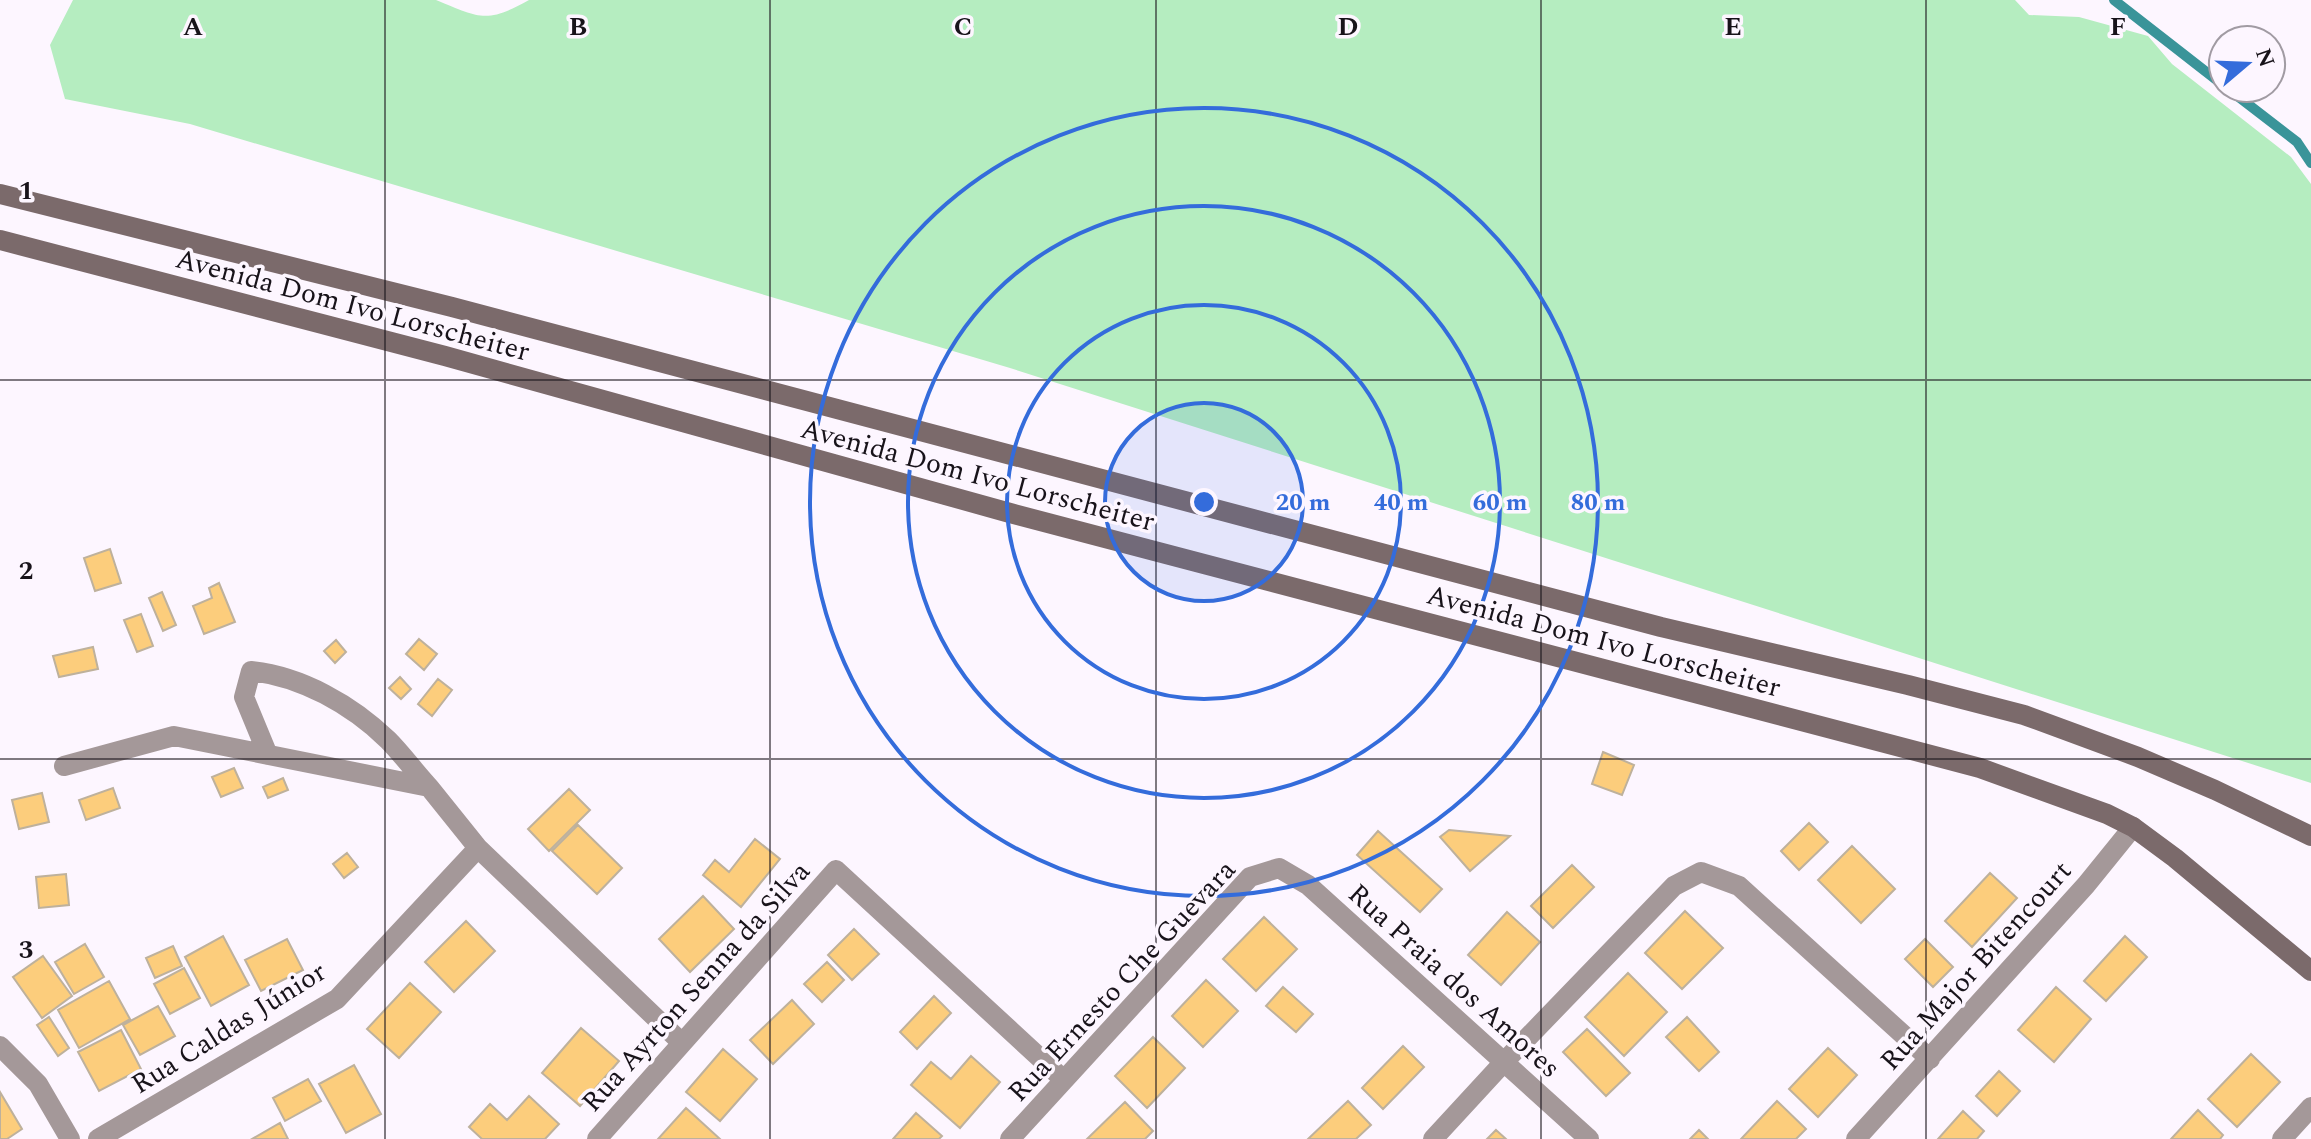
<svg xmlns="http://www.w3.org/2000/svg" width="2311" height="1139" font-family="Spectral,serif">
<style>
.green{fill:#b5edc0}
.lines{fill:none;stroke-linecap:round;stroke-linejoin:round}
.stream{stroke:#3a9499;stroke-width:10}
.building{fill:#fccd7c;stroke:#beb19c;stroke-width:2}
.minor{stroke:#a49899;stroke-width:20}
.secondary{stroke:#7b6a6b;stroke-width:20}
.grid{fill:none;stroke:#18131a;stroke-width:2;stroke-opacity:0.55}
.ring{fill:none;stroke:#346cdb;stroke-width:4}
.labels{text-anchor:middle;stroke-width:7;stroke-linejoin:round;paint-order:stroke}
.street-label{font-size:28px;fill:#18131a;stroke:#fdf6ff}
.grid-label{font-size:26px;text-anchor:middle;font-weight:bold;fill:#18131a;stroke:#fdf6ff;stroke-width:7;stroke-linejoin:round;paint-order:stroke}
.centre{fill:#346cdb;stroke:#fdf6ff;stroke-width:4}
.ring-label{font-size:24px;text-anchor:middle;font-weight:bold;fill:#346cdb;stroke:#fdf6ff;stroke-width:7;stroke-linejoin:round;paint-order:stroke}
</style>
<rect width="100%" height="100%" fill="#fdf6ff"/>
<!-- green -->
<path class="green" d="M73 0H436C480 18 486 24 529 0H2015L2029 15 2079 17 2148 36 2172 64 2291 157 2311 184V783L1010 368 190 124 65 99 50 45Z"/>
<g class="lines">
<!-- stream -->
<path class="stream" d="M2114 0 2223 85
M2227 88 2297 142 2311 163"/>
</g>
<!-- building -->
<path class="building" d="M110 549 121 583 95 591 84 558Z
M219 583 235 622 204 634 193 606 212 598 209 588Z
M162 592 176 625 163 631 149 598Z
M141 614 153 646 137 652 124 620Z
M419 639 437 654 424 670 406 654Z
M336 640 346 652 335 663 324 651Z
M93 647 98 669 59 677 53 656Z
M400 677 411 689 401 699 389 688Z
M438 679 452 690 432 716 418 704Z
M1603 752 1634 765 1622 795 1592 784Z
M234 768 243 788 221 797 212 777Z
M283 778 288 790 268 798 263 787Z
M113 788 120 808 86 820 79 800Z
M569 789 590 810 549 851 528 829Z
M42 793 49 822 19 829 12 800Z
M1809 823 1828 842 1799 870 1781 851Z
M578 825 622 868 597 894 552 851Z
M1449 830 1510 836 1470 871 1440 837Z
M1378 831 1442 889 1420 912 1357 855Z
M755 839 780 859 741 907 703 875 715 860 729 872Z
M1852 846 1895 889 1861 923 1818 880Z
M347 853 358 867 344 878 333 864Z
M1572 865 1594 887 1553 928 1531 906Z
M1990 873 2017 898 1972 947 1945 921Z
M66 874 69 905 39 908 36 877Z
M703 896 734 929 690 972 659 939Z
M1685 911 1723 948 1682 989 1645 953Z
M1507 912 1540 942 1501 985 1468 955Z
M1264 917 1297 949 1256 991 1223 959Z
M466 921 495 951 454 992 425 962Z
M854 929 879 954 852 980 828 955Z
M223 936 249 985 211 1006 185 957Z
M2125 936 2147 957 2106 1001 2084 981Z
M287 939 303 970 261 991 245 960Z
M1925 939 1953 967 1933 987 1905 959Z
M85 944 104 977 74 994 55 962Z
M173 946 182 966 155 978 146 958Z
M43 956 72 996 42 1018 13 977Z
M827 962 844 980 822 1002 804 984Z
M184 968 200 998 170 1014 154 984Z
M1628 973 1667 1012 1624 1056 1585 1017Z
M1206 980 1238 1011 1203 1047 1172 1016Z
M109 981 130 1019 79 1048 58 1010Z
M410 983 441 1012 399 1058 367 1029Z
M1283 987 1313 1014 1296 1032 1266 1006Z
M2056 987 2091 1019 2054 1062 2018 1030Z
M934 996 951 1013 917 1049 900 1032Z
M792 1000 814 1024 773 1064 750 1040Z
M158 1006 175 1036 140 1055 123 1025Z
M49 1017 69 1048 58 1056 37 1025Z
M1687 1017 1719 1052 1699 1071 1666 1037Z
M581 1028 619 1061 580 1106 542 1073Z
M1587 1029 1630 1073 1606 1096 1563 1052Z
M121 1030 141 1069 99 1091 78 1052Z
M1153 1037 1185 1068 1147 1108 1115 1076Z
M1403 1046 1424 1067 1383 1109 1362 1088Z
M1828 1048 1857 1075 1818 1117 1789 1089Z
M723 1049 757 1079 720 1121 686 1092Z
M2251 1054 2280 1082 2237 1127 2208 1099Z
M971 1056 1000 1082 960 1128 911 1085 931 1062 951 1079Z
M354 1065 381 1114 346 1133 319 1084Z
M1999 1071 2020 1091 1997 1116 1976 1096Z
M308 1079 321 1101 285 1121 273 1098Z
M0 1092 22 1129 7 1139H0Z
M529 1096 559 1124 545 1139H482L469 1127 490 1104 507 1120Z
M1348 1101 1371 1125 1356 1139H1308Z
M1777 1101 1806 1129 1796 1139H1741Z
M1125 1102 1153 1131 1145 1139H1087Z
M686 1108 720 1139H658Z
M2198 1110 2223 1135 2220 1139H2171Z
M1963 1111 1984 1131 1977 1139H1938Z
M916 1113 942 1136 939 1139H893Z
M280 1123 288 1139H252Z
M1496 1130 1506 1139H1487Z
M1699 1130 1708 1139H1690Z"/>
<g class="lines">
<!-- minor -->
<path class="minor" d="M268 755 244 697 251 671C301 676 352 705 388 740 402 754 415 772 429 787
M64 766 174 736 429 787 478 848 682 1043
M0 1046 38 1084 70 1139
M98 1139 337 999 478 848
M597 1139 836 870 1064 1080
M1010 1139 1250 877 1279 868 1308 885 1589 1139
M1433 1139 1504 1062 1674 886 1701 872 1739 886 1930 1059
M1856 1139 2086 885 2133 827
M2282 1139 2311 1107"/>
<!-- secondary -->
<path class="secondary" d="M0 194 452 307 1661 627 1908 685 2024 715 2138 757 2215 790 2311 836
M0 240 445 356 1010 513 1980 768 2107 814 2133 827 2175 858 2311 971"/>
</g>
<!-- grid -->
<path class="grid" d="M385 0V1139M770 0V1139M1156 0V1139M1541 0V1139M1926 0V1139M0 380H2311M0 759H2311"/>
<!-- distance rings -->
<circle cx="1204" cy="502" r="99" fill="#346cdb" fill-opacity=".12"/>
<g class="ring">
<circle cx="1204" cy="502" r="99"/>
<circle cx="1204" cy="502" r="197"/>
<circle cx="1204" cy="502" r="296"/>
<circle cx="1204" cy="502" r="394"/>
</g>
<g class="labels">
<!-- street labels -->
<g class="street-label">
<text transform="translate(353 304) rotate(15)" y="10">Avenida Dom Ivo Lorscheiter</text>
<text transform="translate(978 474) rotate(15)" y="10">Avenida Dom Ivo Lorscheiter</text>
<text transform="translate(1604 640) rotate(15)" y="10">Avenida Dom Ivo Lorscheiter</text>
<text transform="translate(1975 965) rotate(-48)" y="10">Rua Major Bitencourt</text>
<text transform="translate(1121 980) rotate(-47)" y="10">Rua Ernesto Che Guevara</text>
<text transform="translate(1455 980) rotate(42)" y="10">Rua Praia dos Amores</text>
<text transform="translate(695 986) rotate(-48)" y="10">Rua Ayrton Senna da Silva</text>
<text transform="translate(228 1027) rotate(-32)" y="10">Rua Caldas Júnior</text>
</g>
</g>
<g class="grid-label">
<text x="193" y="35">A</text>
<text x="578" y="35">B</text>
<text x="963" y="35">C</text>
<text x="1348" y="35">D</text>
<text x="1733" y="35">E</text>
<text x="2118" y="35">F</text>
<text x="26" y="199">1</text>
<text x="26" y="579">2</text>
<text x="26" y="958">3</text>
</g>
<circle cx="1204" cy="502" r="12" class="centre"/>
<g class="ring-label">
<text x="1303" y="510">20 m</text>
<text x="1401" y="510">40 m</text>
<text x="1500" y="510">60 m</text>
<text x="1598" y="510">80 m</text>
</g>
<!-- north arrow -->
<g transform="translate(2247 64) rotate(71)"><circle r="38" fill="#fdf6ff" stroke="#a19ba3" stroke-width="2"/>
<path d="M0-6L14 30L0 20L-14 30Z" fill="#346cdb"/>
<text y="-12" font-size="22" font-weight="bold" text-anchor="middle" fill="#18131a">N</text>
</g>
</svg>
